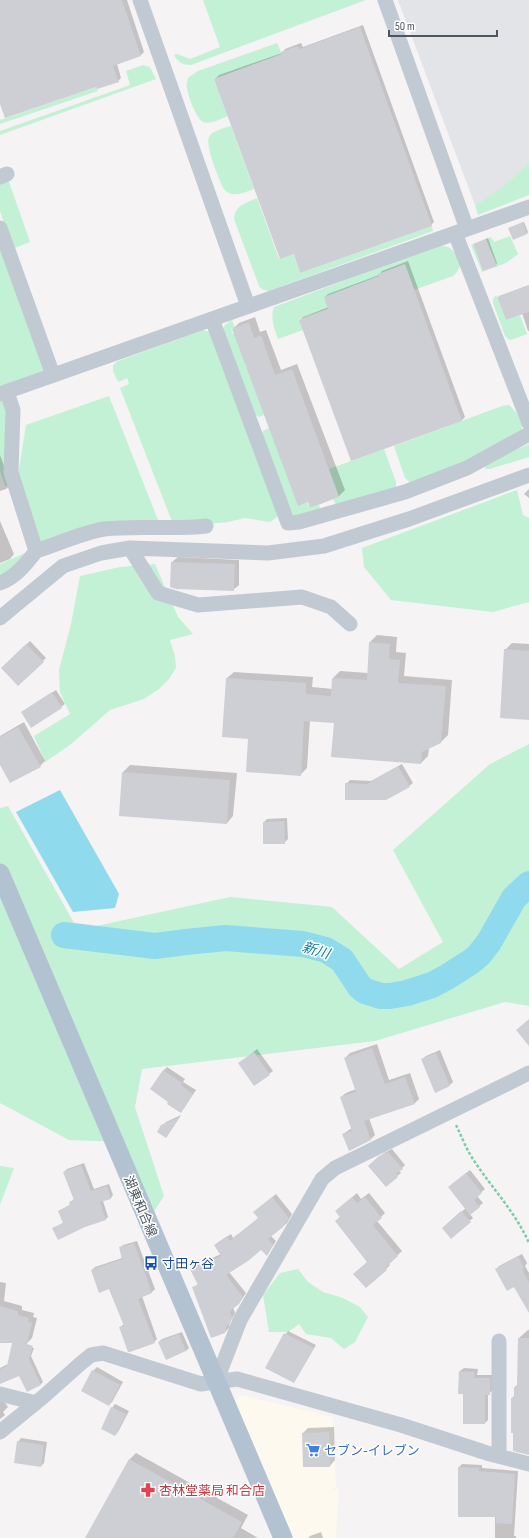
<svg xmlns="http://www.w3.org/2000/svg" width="529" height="1538" font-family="'Sofia Sans Condensed','Noto Sans JP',sans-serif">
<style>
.commercial{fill:#fdf9ef}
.airport{fill:#e2e4e7}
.green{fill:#c3f1d5}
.water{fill:#90daee}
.shadow{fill:#0003}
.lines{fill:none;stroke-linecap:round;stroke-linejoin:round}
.river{stroke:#90daee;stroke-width:26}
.building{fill:#cdcfd5}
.path{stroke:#7ad0a6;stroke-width:2.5;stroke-dasharray:3 2;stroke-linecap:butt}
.minor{stroke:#c1cad2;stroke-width:15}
.major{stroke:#b3c2d1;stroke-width:19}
.labels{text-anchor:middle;stroke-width:3;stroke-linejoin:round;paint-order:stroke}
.street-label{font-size:13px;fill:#4a5661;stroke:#fff}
.transit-label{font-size:13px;fill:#164399;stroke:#fff;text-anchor:start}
.shop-label{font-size:13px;fill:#366cbe;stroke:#fff;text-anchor:start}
.health-label{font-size:13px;fill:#be3a42;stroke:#fff;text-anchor:start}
.water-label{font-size:14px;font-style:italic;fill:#0c7c9b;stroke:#fff}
</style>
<rect width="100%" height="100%" fill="#f5f3f3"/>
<!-- commercial -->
<path class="commercial" d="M241 1395 333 1417 336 1487 328 1493 339 1488 336 1538H293L233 1404Z"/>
<!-- airport -->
<path class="airport" d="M398 0H529V162L514 179 488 198 475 205Z"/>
<!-- green -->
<path class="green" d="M203 0H366L191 65C183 65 178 62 174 55L177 54 190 59 220 47Z
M277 43 282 54 214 79 228 116C221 119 210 125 203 122 196 118 188 96 187 88 186 85 187 82 188 78L198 71Z
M143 65 150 67 156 79 0 135V131L130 85 126 71Z
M96 87 98 91 0 124V120Z
M231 126 254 189C243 193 232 199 223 188 219 178 205 147 209 137 213 130 225 128 231 126Z
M529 162V195L478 215 475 205C496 193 513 180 529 162Z
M8 179 30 242 12 249 0 211V184Z
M257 198 279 259 294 254 300 273 432 226 433 231 269 291C264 290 262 290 259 286L234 219C235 205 246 203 257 198Z
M510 236 518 254 506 263 482 272 471 245 473 244 483 271 496 265 486 239 491 237 494 242Z
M0 243 44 371 0 388Z
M436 246C452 244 457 253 460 266L457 272 453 276 414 290 410 279 299 319 303 330 278 339C274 328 270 318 274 307Z
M496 295 506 320 520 315 527 334 511 340 508 339 505 336 493 303V299Z
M232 320 235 328 231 329 233 334 243 330 264 415 259 417 255 415 223 329 225 325Z
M203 330 210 332 278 512 277 517 270 522 245 518 228 522 207 524H173L120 388 129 384 127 378 118 382 113 371V365L118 361Z
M109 396 160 525 41 543 18 475 26 425Z
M0 400H5L12 484 5 486 0 471Z
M509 405C517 412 524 423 522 433L463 466 412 484 405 478 394 446 502 406Z
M269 428 310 508 319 505 321 512 296 516 293 514 262 436 263 431Z
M529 444V457L490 469H485V465L492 460Z
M384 449 396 482V487L337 507 333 499 339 497 329 469Z
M517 490 523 515 529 518V602L493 612 391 600 364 567 362 548Z
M25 553 24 558 0 577V564Z
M155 564 178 617 193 634 170 640 175 656 176 668 169 679 159 689 144 699 110 710 70 745 45 762 34 736 70 714 60 692 59 670 71 624 80 576 120 567Z
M529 744V1006L505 1002 375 1041 142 1069 135 1107 164 1196 153 1213 121 1142 69 1140 0 1103V808L8 806 78 930 230 897 332 907 399 969 443 942 393 850 490 764Z
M0 1166 14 1168 0 1205Z
M298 1269 308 1282 323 1292 343 1298 360 1307 368 1317 355 1342 344 1349 331 1338 306 1334 299 1324 288 1332H269L263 1295 280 1273Z"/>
<!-- water -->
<path class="water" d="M60 790 119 894 115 908 73 912 16 812Z"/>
<!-- shadow -->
<path class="shadow" d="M0 0H127L144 52 141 55 117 64 121 78 118 81 97 86 0 101Z
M363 25 434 222 431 225 215 79 219 75 282 53 285 49 301 43 303 47Z
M524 222 528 232 527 234 510 228Z
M488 238 497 263 496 265 474 244Z
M408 261 465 417 462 420 300 320 303 317 329 307 325 297 328 294 379 275 382 271Z
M529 285V331H528L522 313 499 296Z
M255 317 260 332 266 330 281 370 297 364 345 490 339 496 311 507 233 329 239 323Z
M0 455 11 485 6 489 0 491Z
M529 489V498L524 494Z
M0 521 14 554 10 559 0 563Z
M178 557 239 560V585L233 590 172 562Z
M377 635 397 637 396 652 406 653 404 676 452 680 448 735 441 742 429 748 428 756 421 763 335 722 310 720 307 768 300 775 249 738 227 678 234 672 313 677 312 687 333 689V678L340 671 368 673 370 642Z
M30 641 46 658 18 685 2 668Z
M512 643 529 644V719L505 650Z
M56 690 65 704 61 707 22 712Z
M24 722 45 761 40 766 0 763V736Z
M402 764 413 783 409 786 346 784 350 780 371 781Z
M130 765 237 773 233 816 227 823 120 815 123 772Z
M287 818 288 839 284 843H264V822L267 819Z
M377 1044 389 1080 410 1073 419 1099 415 1103 369 1118 375 1135 371 1139 343 1134 352 1128 341 1097 346 1093 356 1089 345 1058 350 1053Z
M257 1049 273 1071 269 1074 240 1063Z
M440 1050 453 1082 450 1085 422 1059 426 1056Z
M167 1067 185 1079 183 1082 196 1090 184 1108 170 1101 164 1070Z
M181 1115 169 1133 166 1137 162 1126 166 1122Z
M392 1149 405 1165 399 1171 401 1173 397 1176 373 1163 384 1153Z
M84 1163 94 1189 109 1184 113 1195 111 1198 103 1201 108 1217 106 1219 54 1229 64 1222 59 1211 71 1204 70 1202 74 1199 64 1172 67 1169Z
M470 1170 485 1189 477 1196 483 1203 470 1214 473 1218 451 1237 447 1224 466 1208 452 1184Z
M357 1193 361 1199 369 1193 385 1213 377 1221 402 1251 389 1263 390 1265 386 1269 368 1262 336 1211Z
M276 1194 292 1214 287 1223 271 1236 276 1241 267 1255 261 1249 229 1272 246 1293 242 1299 233 1307 235 1313 230 1322 229 1328 225 1332 193 1288 198 1284 192 1269 195 1266 221 1254 219 1242 231 1234 233 1238 259 1218 258 1209Z
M137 1241 155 1289 152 1292 142 1296 157 1339 154 1342 120 1327 124 1324 109 1288 92 1270 95 1267 122 1258 120 1248 123 1245Z
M522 1254 527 1263 525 1266 529 1273V1311L514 1286 496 1270 499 1266Z
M0 1282 6 1283 4 1301 22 1306V1310L34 1313 33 1317 37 1318 32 1338 27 1343 0 1336Z
M528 1330H529V1454L512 1398 515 1395V1387L518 1384 519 1338Z
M288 1331 316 1345 294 1382 266 1368Z
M182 1332 189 1348 186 1351 159 1342 162 1339Z
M14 1348H34L31 1356 43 1382 41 1384 27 1390 19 1375 0 1383V1368L8 1364Z
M97 1367 123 1382 112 1402 109 1405 93 1371Z
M464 1368 478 1369 477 1375H493V1390L488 1394V1420L485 1423 464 1393 460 1371Z
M0 1399 3 1400 8 1407 3 1412 5 1415 0 1419Z
M115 1404 129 1411 118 1432 115 1435 112 1408Z
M334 1427 335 1460 330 1466 303 1433 308 1428Z
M21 1438 47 1442 44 1463 41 1466 18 1442Z
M136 1453 248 1515 241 1528 258 1538H86L130 1459Z
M462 1464 482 1465V1468L518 1471 514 1536H516V1538H481H495V1516L459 1467Z
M321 1532 323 1538H308L310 1536Z"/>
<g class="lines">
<!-- river -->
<path class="river" d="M64 935 155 946 186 942 226 938 303 944 326 950 342 960 360 987 365 991 381 996H390L407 993 432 985 447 977 472 961 479 955 489 942 514 898 529 884"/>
</g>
<!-- building -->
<path class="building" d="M0 0H122L141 56 113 66 119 82 97 89 96 87 5 118 0 104Z
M360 27 432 226 300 273 294 254 280 259 214 79 282 54 281 52 298 46 299 49Z
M523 222 527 234 513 240 508 228Z
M486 239 497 266 483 271 473 244Z
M405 264 462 421 351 461 299 320 328 309 324 297 379 276 378 274Z
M529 285V312L506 320 497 297Z
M249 322 254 338 261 335 275 375 292 369 339 497 310 508 308 502 298 506 232 329Z
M171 562 235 564 234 591 176 589 170 587Z
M369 642 390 644 389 659 400 660 398 683 446 686 441 743 422 752 421 764 331 757 334 723 304 721 301 776 246 772 248 739 222 737 226 678 306 683V694L331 696 332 678 367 680Z
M26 644 44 662 18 686 1 668Z
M504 649 529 651V720L500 718Z
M52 692 62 708 31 728 21 712Z
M18 727 41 767 10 783 0 765V737Z
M398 766 410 787 386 800H345V783L367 784Z
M122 772 230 780 227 824 119 816Z
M284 821 285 844H263V822Z
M529 1019V1046L516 1030Z
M372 1048 385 1084 405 1077 415 1104 364 1121 371 1140 349 1151 342 1134 352 1131 340 1097 356 1092 344 1058Z
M254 1052 270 1075 254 1086 238 1063Z
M436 1053 450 1086 435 1093 421 1059Z
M163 1070 182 1083 181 1085 193 1094 181 1113 167 1104 168 1102 150 1089Z
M180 1117 166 1138 157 1132 161 1125Z
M388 1152 403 1169 396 1174 398 1177 386 1187 368 1166 379 1156Z
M81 1165 91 1191 107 1186 111 1199 100 1202 106 1220 85 1227 58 1240 52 1228 63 1223 58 1211 70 1205 69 1202 74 1200 63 1172Z
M466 1173 482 1193 474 1200 480 1207 470 1215 448 1187Z
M272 1197 289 1218 283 1227 268 1239 273 1245 267 1256 261 1250 248 1261 226 1275 243 1297 239 1304 230 1311 232 1317 229 1325H227L225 1333 211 1338 192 1287 198 1285 190 1269 221 1256 214 1245 227 1236 230 1241 258 1218 253 1212Z
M352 1197 357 1203 365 1197 382 1218 373 1225 398 1256 385 1268 387 1270 366 1288 353 1274 367 1262 335 1221 340 1217 335 1211Z
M461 1211 471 1222 451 1239 442 1228Z
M134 1243 152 1293 138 1299 155 1343 130 1352H128L119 1327 124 1326 109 1289 99 1293 91 1270 122 1259 119 1247Z
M518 1256 524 1268 522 1269 529 1282V1313L514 1287 507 1291 495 1269Z
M0 1306 18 1311V1315L29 1318 28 1322 32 1323 27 1344 33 1346 29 1359 41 1385 27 1392 19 1376 0 1384V1369L7 1366 12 1343H0Z
M284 1333 314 1348 294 1383 265 1368Z
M179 1334 186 1351 166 1360 158 1342Z
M518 1338H529V1455L513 1451V1433H511V1398H514V1387H517Z
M92 1370 120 1385 109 1406 81 1391Z
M459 1371 475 1372 474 1378H490V1395H485V1424H463V1394H458Z
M111 1407 126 1414 115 1436 101 1429Z
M329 1432 330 1467H303L302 1433Z
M17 1441 44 1445 41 1467 14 1463Z
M129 1459 242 1522 233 1538H85Z
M458 1467 479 1468V1471L515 1474 512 1524 496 1523V1517H458Z"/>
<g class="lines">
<!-- path -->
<path class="path" d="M456 1125C461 1135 465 1146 471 1156 489 1185 515 1211 529 1243"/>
<!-- minor -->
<path class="minor" d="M140 0 248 306
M385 0 467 229
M0 177 7 174
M0 228 53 375
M455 233 529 423
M212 319 288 523 299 522 405 492 467 468 529 434
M0 394 529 207
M130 548 158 593 198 605 302 597 331 607 350 624
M36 551C58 544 81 533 104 529 137 525 172 530 206 526
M0 583C15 578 27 563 36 551L11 472 13 410 7 392
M0 618 63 566 101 553 130 548 268 553 324 546 409 519 529 475
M216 1382 240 1320 322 1179 335 1168 529 1073
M0 1394 36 1403
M0 1432 43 1397 80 1364 91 1355 103 1353 201 1384 237 1379 401 1425 490 1454 529 1464
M499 1456V1341"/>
<!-- major -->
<path class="major" d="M0 873 283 1538"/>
</g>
<!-- icons -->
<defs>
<symbol id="bus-bare" viewBox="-9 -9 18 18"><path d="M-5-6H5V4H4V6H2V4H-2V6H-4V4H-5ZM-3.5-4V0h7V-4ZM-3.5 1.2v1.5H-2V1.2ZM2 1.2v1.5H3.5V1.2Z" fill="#1a4fb4" stroke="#fff" stroke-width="2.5" paint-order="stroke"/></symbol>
<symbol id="supermarket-bare" viewBox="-9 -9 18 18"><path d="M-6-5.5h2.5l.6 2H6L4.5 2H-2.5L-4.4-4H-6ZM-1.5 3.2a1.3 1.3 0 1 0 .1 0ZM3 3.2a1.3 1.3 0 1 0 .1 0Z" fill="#3f7fe0" stroke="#fff" stroke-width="2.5" paint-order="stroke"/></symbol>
<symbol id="pharmacy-bare" viewBox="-9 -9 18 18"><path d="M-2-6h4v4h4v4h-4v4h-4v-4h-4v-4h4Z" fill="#e0444e" stroke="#fff" stroke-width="2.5" paint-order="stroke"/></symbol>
</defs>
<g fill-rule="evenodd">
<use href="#bus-bare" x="141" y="1253" width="20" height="20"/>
<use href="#supermarket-bare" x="303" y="1440" width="20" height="20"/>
<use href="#pharmacy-bare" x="138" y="1480" width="20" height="20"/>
</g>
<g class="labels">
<!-- street labels -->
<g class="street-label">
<text transform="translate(141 1206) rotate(67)" y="5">湖東和合線</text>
</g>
<!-- transit labels -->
<g class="transit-label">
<text x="162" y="1268">寸田ヶ谷</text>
</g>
<!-- shop labels -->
<g class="shop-label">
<text x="324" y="1455">セブン-イレブン</text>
</g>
<!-- health labels -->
<g class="health-label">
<text x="159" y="1495">杏林堂薬局 和合店</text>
</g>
<!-- water labels -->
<g class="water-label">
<text transform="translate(316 950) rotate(17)" y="5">新川</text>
</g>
</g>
<!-- scale -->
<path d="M389 30v6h108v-6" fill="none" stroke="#4a5661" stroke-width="2"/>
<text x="395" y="30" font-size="12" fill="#4a5661" stroke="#ffffff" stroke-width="3" paint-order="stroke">50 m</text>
</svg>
